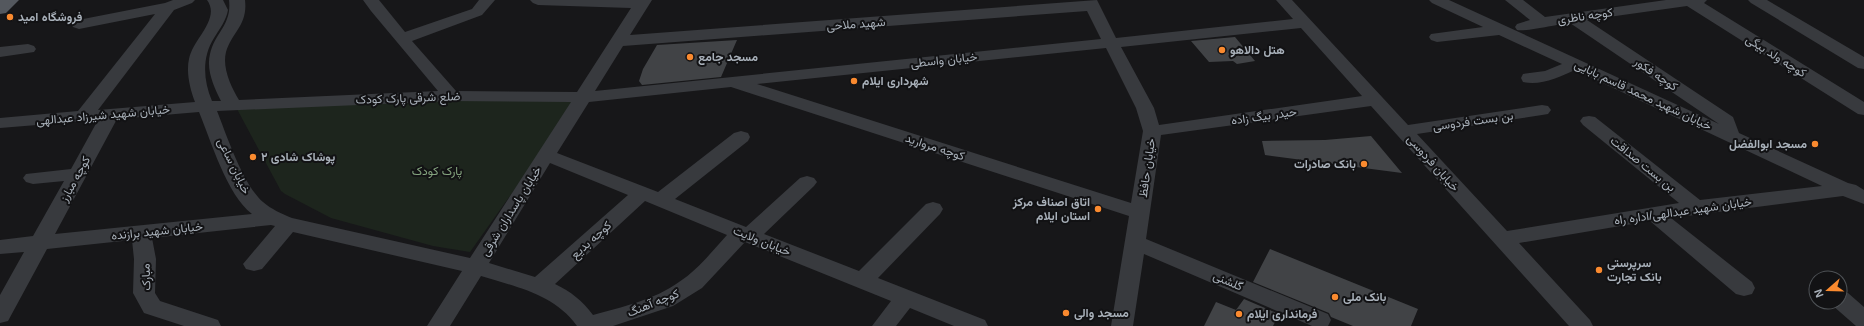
<svg xmlns="http://www.w3.org/2000/svg" width="1864" height="326" font-family="Arial,Vazirmatn,sans-serif">
<style>
.green{fill:#1d251d}
.building{fill:#414346}
.lines{fill:none;stroke-linecap:round;stroke-linejoin:round}
.minor{fill:#383a3e;fill-rule:evenodd}
.major{fill:#54585e;fill-rule:evenodd}
.poi-dot{fill:#fa8a2f;stroke:#121214;stroke-width:1.5}
.labels{text-anchor:middle;stroke-width:4;stroke-linejoin:round;paint-order:stroke}
.street-label{font-size:12px;fill:#a9b1ba;stroke:#121214}
.poi-label{font-size:12px;font-weight:bold;fill:#a9b1ba;stroke:#121214;text-anchor:start}
.park-label{font-size:12px;fill:#85a57f;stroke:#121214}
</style>
<rect width="100%" height="100%" fill="#171719"/>
<!-- green -->
<path class="green" d="M450 97 579 99 470 252 433 246 331 218 285 194 281 191 237 109Z"/>
<!-- building -->
<path class="building" d="M1235 37 1255 61 1237 64 1233 61 1209 62 1191 41Z
M737 40 721 77 642 85 639 81 643 69 657 45Z
M1371 136 1402 173 1265 155 1262 141 1325 140Z
M1270 249 1418 309 1411 326H1353L1331 317 1329 313 1253 282Z
M1244 299 1279 314 1273 326H1204L1216 302 1236 310Z"/>
<g class="lines">
<!-- minor -->
<path class="minor" d="M173 0H195L192 3 174 10 98 110 195 102C190 89 186 72 189 59 193 39 221 19 207 0H223L228 10C226 21 220 28 214 38 202 57 203 80 212 101H221C214 87 206 70 210 54 215 32 232 25 229 0H245C248 25 232 32 226 52 222 68 231 87 239 100L438 91 371 11 363 0H379L405 32 472 9 479 0H495L482 15 412 41 456 91 577 92 631 8 538 5 533 3 530 0H652L630 35 1097 0 1116 38 1293 19 1276 0H1292L1408 125 1542 105 1548 106 1551 110 1548 114 1542 115 1417 134 1507 231 1679 203 1583 125 1580 121 1583 117 1589 116 1595 117 1700 200 1822 186 1575 70C1559 77 1541 86 1523 82L1521 78 1523 74 1545 71 1562 64 1499 35 1437 42 1431 40 1429 37 1431 34 1483 27 1432 3 1429 0H1449L1719 124 1570 23C1558 24 1526 32 1517 30L1515 27 1517 24 1530 20 1505 0H1523L1545 17 1666 0H1707L1704 3 1864 102V115L1858 114 1687 6 1587 20 1733 117 1739 133 1848 183 1856 185 1864 190V204L1843 196 1671 218 1752 282 1755 288 1752 294 1744 296 1736 294 1650 221 1519 243 1590 320 1593 326H1569L1371 106 1161 135 1146 239 1328 314 1331 320 1328 326H1312L1144 254 1133 326H1111L1129 216 731 87 589 102 557 153 658 192 734 133 741 131 748 133 750 137 748 141 675 199 746 227 800 178 807 176 814 178 817 182 814 186 764 234 859 271 926 204 933 202 940 204 943 209 940 214 878 278 985 320 988 326H954L910 308 896 326H872L891 301 745 242 702 288 673 306 613 326H577C554 294 516 287 481 276L450 326H427L462 271 293 232 262 269 254 271 246 269 243 264 275 226 271 225 152 238 156 259 155 293 160 301 218 320 221 326H184L144 313 133 293 134 259 132 240 47 249 8 321 0 323V295L24 252 0 254V240L33 236 64 181 33 184 26 182 23 178 26 174 71 169 98 120 0 128V118L78 111 155 14 79 29 73 27 71 24 73 21 165 3ZM1087 11 1101 39 595 91 623 46ZM1301 28 1362 96 1159 125 1154 108 1121 47ZM1106 48 1136 108 1143 131 1131 203 757 84ZM451 101 571 102 470 258 292 218C282 214 271 209 263 202 243 185 227 136 217 111ZM199 112C211 141 227 195 252 214L55 234 117 119ZM550 163 628 195 535 277 489 263ZM645 201 727 235C712 251 698 270 679 282 654 300 622 307 593 315 582 300 571 292 555 284Z
M1748 0H1767L1864 57V69L1858 68 1751 3Z
M28 44 34 46 36 49 34 52 0 57V47Z
M1840 291 1848 293 1864 307V326H1856L1832 305 1831 302H1840Z"/>
<!-- major -->
<path class="major" d="M0 0H19L6 13 0 14Z"/>
</g>
<!-- markers -->
<g class="poi-dot">
<circle cx="10" cy="17" r="4"/>
<circle cx="1222" cy="50" r="4"/>
<circle cx="690" cy="57" r="4"/>
<circle cx="854" cy="81" r="4"/>
<circle cx="1815" cy="144" r="4"/>
<circle cx="253" cy="157" r="4"/>
<circle cx="1364" cy="164" r="4"/>
<circle cx="1098" cy="209" r="4"/>
<circle cx="1599" cy="270" r="4"/>
<circle cx="1335" cy="297" r="4"/>
<circle cx="1066" cy="313" r="4"/>
<circle cx="1239" cy="314" r="4"/>
</g>
<g class="labels">
<!-- street labels -->
<g class="street-label">
<text transform="translate(1585 16) rotate(-8)" y="4">کوچه ناظری</text>
<text transform="translate(856 24) rotate(-4)" y="4">شهید ملاحی</text>
<text transform="translate(1776 56) rotate(32)" y="4">کوچه ولد بیگی</text>
<text transform="translate(944 60) rotate(-6)" y="4">خیابان واسطی</text>
<text transform="translate(1656 74) rotate(34)" y="4">کوچه فکور</text>
<text transform="translate(1643 95) rotate(25)" y="4">خیابان شهید محمد قاسم بابایی</text>
<text transform="translate(408 98) rotate(-2)" y="4">ضلع شرقی پارک کودک</text>
<text transform="translate(103 115) rotate(-5)" y="4">خیابان شهید شیرزاد عبدالهی</text>
<text transform="translate(1264 116) rotate(-8)" y="4">حیدر بیگ زاده</text>
<text transform="translate(1473 121) rotate(-8)" y="4">بن بست فردوسی</text>
<text transform="translate(935 147) rotate(18)" y="4">کوچه مروارید</text>
<text transform="translate(1433 163) rotate(48)" y="4">خیابان فردوسی</text>
<text transform="translate(1643 164) rotate(39)" y="4">بن بست صداقت</text>
<text transform="translate(234 166) rotate(64)" y="4">خیابان ساعی</text>
<text transform="translate(1147 168) rotate(-82)" y="4">خیابان حافظ</text>
<text transform="translate(75 179) rotate(-61)" y="4">کوچه مبارز</text>
<text transform="translate(511 211) rotate(-58)" y="4">خیابان پاسداران شرقی</text>
<text transform="translate(1683 211) rotate(-8)" y="4">خیابان شهید عبدالهی/اداره راه</text>
<text transform="translate(157 231) rotate(-6)" y="4">خیابان شهید برازنده</text>
<text transform="translate(591 240) rotate(-42)" y="4">کوچه بدیع</text>
<text transform="translate(762 241) rotate(22)" y="4">خیابان ولایت</text>
<text transform="translate(146 277) rotate(-92)" y="4">مبارک</text>
<text transform="translate(1228 281) rotate(23)" y="4">گلشنی</text>
<text transform="translate(653 303) rotate(-22)" y="4">کوچه آهنگ</text>
</g>
<!-- poi labels -->
<g class="poi-label">
<text x="18" y="21">فروشگاه امید</text>
<text x="1230" y="54">هتل دالاهو</text>
<text x="698" y="61">مسجد جامع</text>
<text x="862" y="85">شهرداری ایلام</text>
<text x="1807" y="148" text-anchor="end">مسجد ابوالفضل</text>
<text x="261" y="161">پوشاک شادی ۲</text>
<text x="1356" y="168" text-anchor="end">بانک صادرات</text>
<text x="1090" y="206" text-anchor="end">اتاق اصناف مرکز<tspan x="1090" dy="14">استان ایلام</tspan></text>
<text x="1607" y="267">سرپرستی<tspan x="1607" dy="14">بانک تجارت</tspan></text>
<text x="1343" y="301">بانک ملی</text>
<text x="1074" y="317">مسجد والی</text>
<text x="1247" y="318">فرمانداری ایلام</text>
</g>
<!-- park labels -->
<g class="park-label">
<text x="437" y="175">پارک کودک</text>
</g>
</g>
<!-- north arrow -->
<g transform="translate(1828 290) rotate(250)"><circle r="19" fill="#121214" stroke="#4e5256"/>
<path d="M0-3L7 15L0 10L-7 15Z" fill="#fa8a2f"/>
<text y="-6" font-size="11" font-weight="bold" text-anchor="middle" fill="#a9b1ba">N</text>
</g>
</svg>
